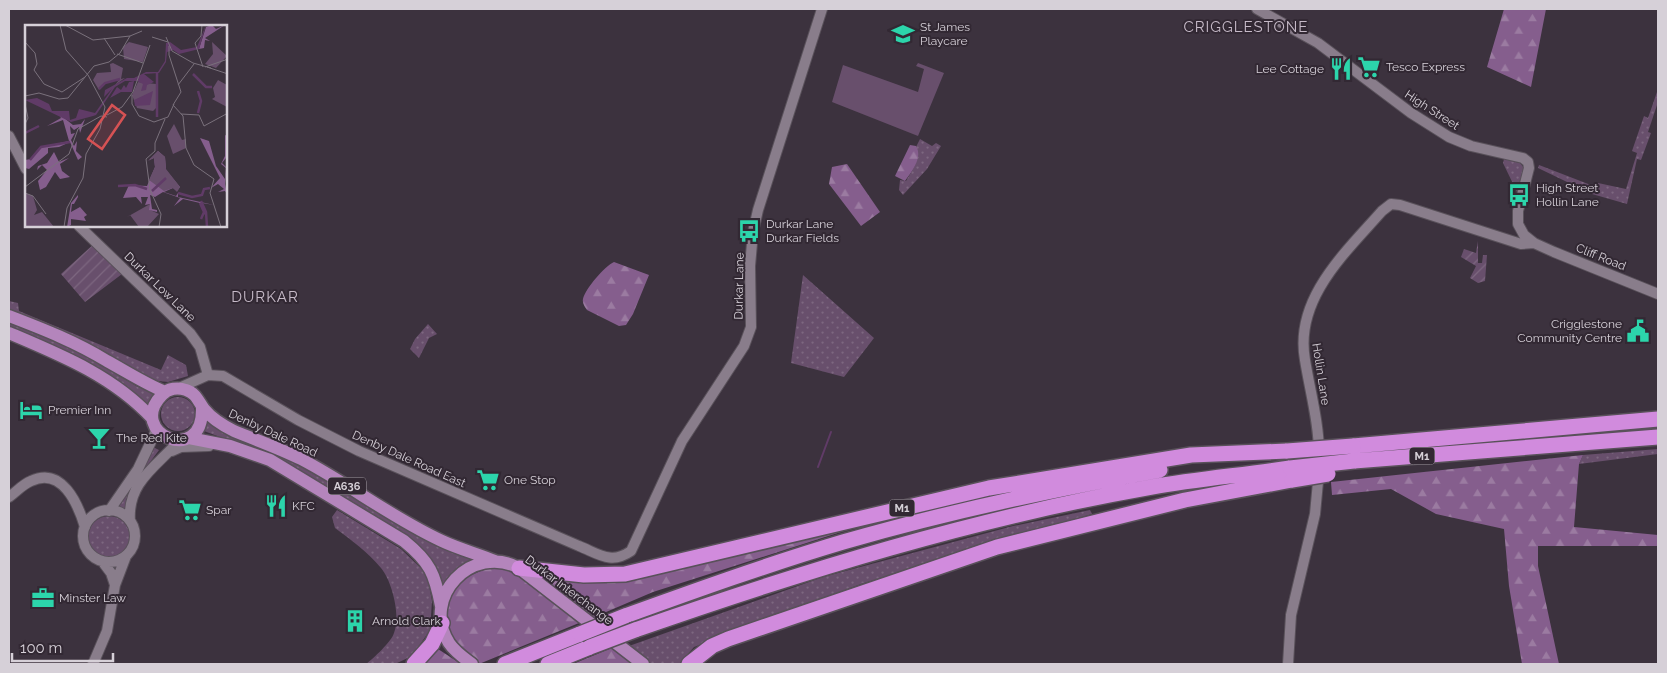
<svg xmlns="http://www.w3.org/2000/svg" width="1667" height="673" font-family="Raleway,sans-serif">
<style>
.grass{fill:url(#grass-dots)}
.forest{fill:url(#forest-firs)}
.park{fill:#684f6c}
.garden{fill:url(#garden-furrows)}
.lines{fill:none;stroke-linecap:round;stroke-linejoin:round}
.stream{stroke:#603b67;stroke-width:2}
.tertiary-casing{stroke:#59515a;stroke-width:12}
.primary-casing{stroke:#59515a;stroke-width:15}
.motorway-casing{stroke:#59515a;stroke-width:18}
.tertiary{stroke:#897d8b;stroke-width:10}
.primary{stroke:#b485bc;stroke-width:12}
.motorway{stroke:#d18bdd;stroke-width:15}
.motorway-bridge-casing{stroke:#59515a;stroke-width:18;stroke-linecap:butt}
.motorway-bridge{stroke:#d18bdd;stroke-width:15}
.labels{text-anchor:middle;stroke-width:4;stroke-linejoin:round;paint-order:stroke}
.shield{fill:#322833;stroke:#a59ea6;stroke-width:1}
.shield-label{font-size:11px;font-weight:bold;fill:#d6d0d8}
.poi-label{font-size:12px;fill:#d6d0d8;stroke:#322833;text-anchor:start}
.street-label{font-size:12px;fill:#d6d0d8;stroke:#322833}
.quarter-label{font-size:15px;letter-spacing:1px;fill:#c6bac8;stroke:#322833}
.inset-river{fill:none;stroke:#603b67;stroke-width:2.5}
.inset-road{fill:none;stroke:#7a717c;stroke-width:1}
.view{fill:#d65254;fill-opacity:0.15;stroke:#d65254;stroke-width:2.5}
.inset-edge{fill:none;stroke:#d6d0d8;stroke-width:2.5}
</style>
<defs>
<pattern id="grass-dots" width="8" height="8" patternUnits="userSpaceOnUse" patternTransform="scale(1.25)"><rect width="8" height="8" fill="#684f6c"/><path d="M2 2h.1M6 6h.1" fill="none" stroke="#7d6780" stroke-width="1.8" stroke-linecap="round"/></pattern>
<pattern id="forest-firs" width="22" height="20" patternUnits="userSpaceOnUse" patternTransform="scale(1.25)"><rect width="22" height="20" fill="#855e8d"/><path d="M5 1l3.5 6h-7zM16 11l3.5 6h-7z" fill="#9b7ba1"/></pattern>
<pattern id="garden-furrows" width="10" height="10" patternUnits="userSpaceOnUse" patternTransform="scale(1.25)"><rect width="10" height="10" fill="#684f6c"/><path d="M-1 1l2-2M0 10L10 0M9 11l2-2" fill="none" stroke="#7d6780"/></pattern>
</defs>
<rect width="100%" height="100%" fill="#3c323e"/>
<!-- grass -->
<path class="grass" d="M1658 89V102L1648 132 1651 133 1641 160 1637 159 1627 204 1592 194 1538 168 1539 165 1596 187 1598 183 1626 189 1637 153 1632 151 1644 116 1648 118Z
M920 139 932 146 936 143 941 146 927 169 903 195 899 190 900 180 906 181C913 169 920 161 916 147Z
M1504 159 1520 163 1524 168 1518 194 1503 163Z
M803 275 874 338 844 377 791 363Z
M9 301 18 303 19 311 161 370 168 355 186 365 188 376 168 382 150 380 9 312Z
M9 320 77 350 138 387 156 393 148 405C108 370 56 351 9 329Z
M428 324 437 334 429 338 419 358 410 349 415 339Z
M161 414a17 17 0 1 1 34 0a17 17 0 1 1-34 0Z
M208 420 285 456 476 559C460 568 449 575 442 592L441 578 433 564 260 452 204 431Z
M153 447 159 450 139 477 124 510 116 507Z
M1658 449V454L1579 464 1583 455Z
M337 510 401 549 427 574 432 601 430 630 412 656 395 664H366C373 659 392 641 394 633 401 616 392 581 381 568 368 552 351 540 335 528L332 517Z
M1090 510 1092 514 861 584 694 647 679 664H650L629 646 823 577 1013 526Z
M88 537a21 21 0 1 1 42 0a21 21 0 1 1-42 0Z"/>
<!-- forest -->
<path class="forest" d="M1504 9H1546L1531 87 1487 67Z
M910 145 916 146C923 158 912 171 905 181L895 176Z
M847 164 880 212 861 226 829 184 832 167Z
M614 262 649 275 633 314 626 325 619 326 587 310C585 307 582 303 583 299 585 289 605 266 614 262Z
M1583 455 1579 464 1574 527 1658 535V546H1538V566L1559 664H1522L1509 586 1504 529 1436 514 1391 489 1332 495 1331 482Z
M845 527 847 530 653 592 592 618 536 574 608 581Z
M495 567 511 569 579 623 479 664C472 658 461 652 455 644 451 638 449 629 448 622 443 589 466 573 495 567Z
M614 647 637 664H573Z
M438 649 461 664H425Z"/>
<!-- park -->
<path class="park" d="M918 63 944 73 918 136 832 102 843 65 918 92 924 69 916 66Z"/>
<!-- garden -->
<path class="garden" d="M1478 241V263H1482L1483 255H1487L1485 281 1478 283 1470 278 1476 266 1461 257 1464 249 1476 253Z
M96 242 126 271 85 302 61 274Z"/>
<g class="lines">
<!-- stream -->
<path class="stream" d="M818 467 831 432"/>
<defs>
<path id="tertiary" d="M1257 9 1318 43 1411 113 1449 137 1471 146 1523 158 1528 162 1529 168 1518 211V224L1524 235 1534 243 1554 252 1658 294
M9 136 26 169
M79 226 190 333 200 347 208 375
M179 388 208 375 223 376 298 420 359 451 579 546C599 554 611 565 631 551L682 441 744 346 751 327 750 266 753 232 758 210 822 9
M172 451 181 447 209 446
M1319 454C1319 423 1310 391 1305 360 1294 299 1345 253 1382 211L1391 204 1400 205 1521 244 1534 243
M9 497C16 492 23 484 31 481 62 466 78 504 85 527
M83 536a26 26 0 1 1 52 0a26 26 0 1 1-52 0Z
M109 511 138 469 157 429
M130 521C127 482 157 466 180 440
M102 561 111 573 115 585
M93 664 107 631 115 585 126 556
M1288 664 1291 615 1315 514 1319 471"/>
<path id="primary" d="M9 316C43 329 76 342 107 361 127 372 144 383 165 392
M9 333C61 355 113 376 152 418
M202 407C204 468 125 433 162 395 168 388 178 387 186 390 196 393 198 401 204 409 212 419 222 425 234 431 256 440 279 448 301 459 349 484 392 518 442 541 459 549 478 554 495 561
M189 438 230 446 270 460 404 541C430 562 435 574 441 606
M472 664C464 658 455 652 449 643 420 597 472 543 519 568L643 664"/>
<path id="motorway" d="M1353 446 1658 419
M1354 461 1658 437
M519 568 584 575 625 574 989 488 1191 455 1287 451
M625 616C697 590 769 564 843 542 947 512 1054 489 1160 470
M635 630C804 571 975 518 1152 487 1197 479 1244 475 1290 468
M414 664 432 644 442 623
M505 664 580 634
M548 664 590 647
M689 664 712 646 728 639 997 547 1185 500 1292 480"/>
</defs>
<!-- tertiary casing -->
<use href="#tertiary" class="tertiary-casing"/>
<!-- primary casing -->
<use href="#primary" class="primary-casing"/>
<!-- motorway casing -->
<use href="#motorway" class="motorway-casing"/>
<!-- tertiary -->
<use href="#tertiary" class="tertiary"/>
<!-- primary -->
<use href="#primary" class="primary"/>
<!-- motorway -->
<use href="#motorway" class="motorway"/>
<defs>
<path id="motorway-bridge" d="M1287 451 1353 446
M1290 468 1354 461
M1292 480 1328 474
M580 634 625 616
M590 647 635 630"/>
</defs>
<!-- motorway-bridge casing -->
<use href="#motorway-bridge" class="motorway-bridge-casing"/>
<!-- motorway-bridge -->
<use href="#motorway-bridge" class="motorway-bridge"/>
</g>
<!-- icons -->
<defs>
<symbol id="school-bare" viewBox="-9 -9 18 18"><path d="M0-5L7-2L0 1L-7-2ZM-4 1L0 2.5L4 1V4Q0 6-4 4Z" fill="#2cd5ab" stroke="#322833" stroke-width="2.5" paint-order="stroke"/></symbol>
<symbol id="supermarket-bare" viewBox="-9 -9 18 18"><path d="M-6-5.5h2.5l.6 2H6L4.5 2H-2.5L-4.4-4H-6ZM-1.5 3.2a1.3 1.3 0 1 0 .1 0ZM3 3.2a1.3 1.3 0 1 0 .1 0Z" fill="#2cd5ab" stroke="#322833" stroke-width="2.5" paint-order="stroke"/></symbol>
<symbol id="restaurant-bare" viewBox="-9 -9 18 18"><path d="M-5-6h1v4h1v-4h1v4h1v-4h1v5L-1.5 .5V6h-2V.5L-5-1ZM5-6V6H3V1.5H1.5Q1.5-4 5-6Z" fill="#2cd5ab" stroke="#322833" stroke-width="2.5" paint-order="stroke"/></symbol>
<symbol id="bus-bare" viewBox="-9 -9 18 18"><path d="M-5-6H5V4H4V6H2V4H-2V6H-4V4H-5ZM-3.5-4V0h7V-4ZM-3.5 1.2v1.5H-2V1.2ZM2 1.2v1.5H3.5V1.2Z" fill="#2cd5ab" stroke="#322833" stroke-width="2.5" paint-order="stroke"/></symbol>
<symbol id="civic-bare" viewBox="-9 -9 18 18"><path d="M-.6-6.5H3V-4.5H.6V-3L4-1V1h2V6H-6V1h2V-1L-.6-3ZM-1.2 2.5V6h2.4V2.5Z" fill="#2cd5ab" stroke="#322833" stroke-width="2.5" paint-order="stroke"/></symbol>
<symbol id="hotel-bare" viewBox="-9 -9 18 18"><path d="M-6-4.5h1.5V1H6V5H4.5V3h-9V5H-6ZM-4 0a1.8 1.8 0 1 1 3.6 0ZM.5 0V-2.5h3Q6-2.5 6 0Z" fill="#2cd5ab" stroke="#322833" stroke-width="2.5" paint-order="stroke"/></symbol>
<symbol id="bar-bare" viewBox="-9 -9 18 18"><path d="M-6-5H6L.8 .8V4.5H3.5V6h-7V4.5H-.8V.8Z" fill="#2cd5ab" stroke="#322833" stroke-width="2.5" paint-order="stroke"/></symbol>
<symbol id="office-bare" viewBox="-9 -9 18 18"><path d="M-6-3h4V-5.5h4V-3h4V5H-6ZM-1-4.5V-3h2v-1.5ZM-6 0V1H6V0Z" fill="#2cd5ab" stroke="#322833" stroke-width="2.5" paint-order="stroke"/></symbol>
<symbol id="building-bare" viewBox="-9 -9 18 18"><path d="M-4-6H4V6H1V3H-1V6H-4ZM-2.5-4.3h1.7v1.8h-1.7ZM.8-4.3h1.7v1.8H.8ZM-2.5-1h1.7V.8h-1.7ZM.8-1h1.7V.8H.8Z" fill="#2cd5ab" stroke="#322833" stroke-width="2.5" paint-order="stroke"/></symbol>
</defs>
<g fill-rule="evenodd">
<use href="#school-bare" x="887" y="18" width="32" height="32"/>
<use href="#supermarket-bare" x="1353" y="51" width="32" height="32"/>
<use href="#restaurant-bare" x="1325" y="53" width="32" height="32"/>
<use href="#bus-bare" x="1503" y="179" width="32" height="32"/>
<use href="#bus-bare" x="733" y="215" width="32" height="32"/>
<use href="#civic-bare" x="1622" y="315" width="32" height="32"/>
<use href="#hotel-bare" x="15" y="394" width="32" height="32"/>
<use href="#bar-bare" x="83" y="422" width="32" height="32"/>
<use href="#supermarket-bare" x="472" y="464" width="32" height="32"/>
<use href="#restaurant-bare" x="260" y="490" width="32" height="32"/>
<use href="#supermarket-bare" x="174" y="494" width="32" height="32"/>
<use href="#office-bare" x="27" y="582" width="32" height="32"/>
<use href="#building-bare" x="339" y="605" width="32" height="32"/>
</g>
<g class="labels">
<!-- shield labels -->
<g class="shield">
<rect x="1409.5" y="447.5" width="25" height="17" rx="4"/>
<rect x="328" y="477.5" width="38" height="17" rx="4"/>
<rect x="889.5" y="499.5" width="25" height="17" rx="4"/>
</g>
<g class="shield-label">
<text x="1422" y="460">M1</text>
<text x="347" y="490">A636</text>
<text x="902" y="512">M1</text>
</g>
<!-- poi labels -->
<g class="poi-label">
<text x="920" y="31">St James<tspan x="920" dy="14">Playcare</tspan></text>
<text x="1386" y="71">Tesco Express</text>
<text x="1324" y="73" text-anchor="end">Lee Cottage</text>
<text x="1536" y="192">High Street<tspan x="1536" dy="14">Hollin Lane</tspan></text>
<text x="766" y="228">Durkar Lane<tspan x="766" dy="14">Durkar Fields</tspan></text>
<text x="1622" y="328" text-anchor="end">Crigglestone<tspan x="1622" dy="14">Community Centre</tspan></text>
<text x="48" y="414">Premier Inn</text>
<text x="116" y="442">The Red Kite</text>
<text x="504" y="484">One Stop</text>
<text x="292" y="510">KFC</text>
<text x="206" y="514">Spar</text>
<text x="59" y="602">Minster Law</text>
<text x="372" y="625">Arnold Clark</text>
</g>
<!-- street labels -->
<g class="street-label">
<text transform="translate(1432 110) rotate(33)" y="4">High Street</text>
<text transform="translate(1601 257) rotate(22)" y="4">Cliff Road</text>
<text transform="translate(739 286) rotate(-89)" y="4">Durkar Lane</text>
<text transform="translate(160 287) rotate(44)" y="4">Durkar Low Lane</text>
<text transform="translate(1321 374) rotate(81)" y="4">Hollin Lane</text>
<text transform="translate(273 433) rotate(25)" y="4">Denby Dale Road</text>
<text transform="translate(409 459) rotate(24)" y="4">Denby Dale Road East</text>
<text transform="translate(569 590) rotate(37)" y="4">Durkar Interchange</text>
</g>
<!-- quarter labels -->
<g class="quarter-label">
<text x="1246" y="32">CRIGGLESTONE</text>
<text x="265" y="302">DURKAR</text>
</g>
</g>
<!-- overview -->
<g transform="translate(25 25)">
<rect width="202" height="202" fill="#3c323e"/>
<path d="M187 17 202 31 191 43 180 39 188 29ZM88 38 98 43 96 54 100 53 90 60 94 55 80 58 74 65 68 55 72 48 86 47 85 39ZM149 99 157 115 161 114V123L148 129 142 111ZM125 179V185L134 189 123 201 114 202 105 190 102 192Z" fill="#684f6c"/>
<path d="M187 0 191 4 200 0 180 13 185 16 180 15 179 23 174 24 181 2ZM33 88 48 100 56 99 60 94 55 108 54 102 49 105 45 101 46 109 50 108 46 115 49 121 52 116 51 126 57 132 53 135 45 117 34 122 23 123V128L4 144 0 143V135L6 134 16 122 44 116 38 95 22 101 36 93ZM200 110 202 111 201 133 197 138 201 142 202 139 200 159 202 169 200 166 193 167 199 164 193 159 186 163 195 153 175 113 184 116 191 141 200 154 201 143 196 139 200 131ZM133 126 140 132 141 145 155 162 152 166 148 163 139 167 151 171 153 168V172L189 180 177 178 181 187 180 190 175 178 158 174 149 181 155 173 138 167 130 172 125 170 127 184 132 185V187L124 185 125 179 120 180 123 172H116L117 179 111 172 98 173 104 160 122 161 130 142 129 133 124 135ZM29 127 34 137 44 133 35 139 37 146 45 152 35 154 30 147 21 162 15 165 13 156 22 145 17 140 12 145 13 141 22 138ZM53 170V172L49 179H47L46 187 55 182 62 190 59 192 61 196 46 194V200L42 202 46 178Z" fill="#855e8d"/>
<path d="M104 17 123 22 118 37 99 34 98 22ZM193 55 202 60V82L187 74 190 72 188 63ZM113 57 131 59V83L128 86 112 83 107 70ZM133 126 140 132 141 144 155 162 152 167 148 163 139 166 124 155 130 142 129 133 123 136ZM0 168 8 171 12 185 9 190 17 187 29 202H0Z" fill="#684f6c"/>
<path d="M181 0 174 24 154 29 148 25 142 27 141 37 134 48 119 49 129 57 122 60 121 65 116 66 118 59 112 56H100L90 62 71 90 68 91 46 97 0 75 12 73 24 79 27 86H44L45 95 51 93 54 84 70 88 87 64 79 72 80 65 102 53H109L121 47H133L140 36 141 18 145 17 156 25 172 22ZM109 56 107 67H96L85 73 92 62 96 65 99 60 101 63 104 57ZM128 66 125 80 110 81 109 75Z" fill="#603b67"/>
<path class="inset-river" d="M168 49 181 62H187M74 64 80 58 95 54M173 66 176 76 173 88M132 92V48M0 108 14 101M5 135 16 122 45 117M93 161 110 160 122 164M127 166 141 153M153 168 167 172 177 170 179 164 185 163M176 176 181 187 182 202M175 178 179 187 176 194"/>
<path class="inset-road" d="M35 0 41 25 63 50 80 82 75 104 61 129 58 153 42 183 39 202M40 0 68 15 105 11M127 12 143 17M141 12 147 26 168 38 186 43M79 13 90 30M0 17 10 28 12 39 9 45 19 59 37 67 60 52M170 18 178 42M170 18 176 11 177 0M144 21V30L156 67 148 80M92 29 118 38M180 42 203 34M182 42 203 49M153 60 169 39M107 70V79L114 91 129 97M0 71 14 68 34 74 43 73 69 41 84 37 95 28 105 11 117 6M0 79 3 93 0 99M148 80 158 91 161 123 169 140 189 154 185 168 196 202M156 89 174 90 179 101 203 88M82 90 97 82 108 67 125 20M129 97 143 92 149 79M0 162 44 129 53 104 76 91 82 92M0 168 8 171 21 189M134 202 136 189 125 165 121 134 130 126V118L140 94"/>
<path class="view" d="M87 80 100 90 77 124 63 114Z"/>
<rect width="202" height="202" class="inset-edge"/>
</g>
<!-- border -->
<rect width="1667" height="673" fill="none" stroke="#d6d0d8" stroke-width="20"/>
<!-- scale -->
<path d="M12 653v8h101v-8" fill="none" stroke="#d6d0d8" stroke-width="2.5"/>
<text x="20" y="653" font-size="15" fill="#d6d0d8" stroke="#322833" stroke-width="4" paint-order="stroke">100 m</text>
</svg>
